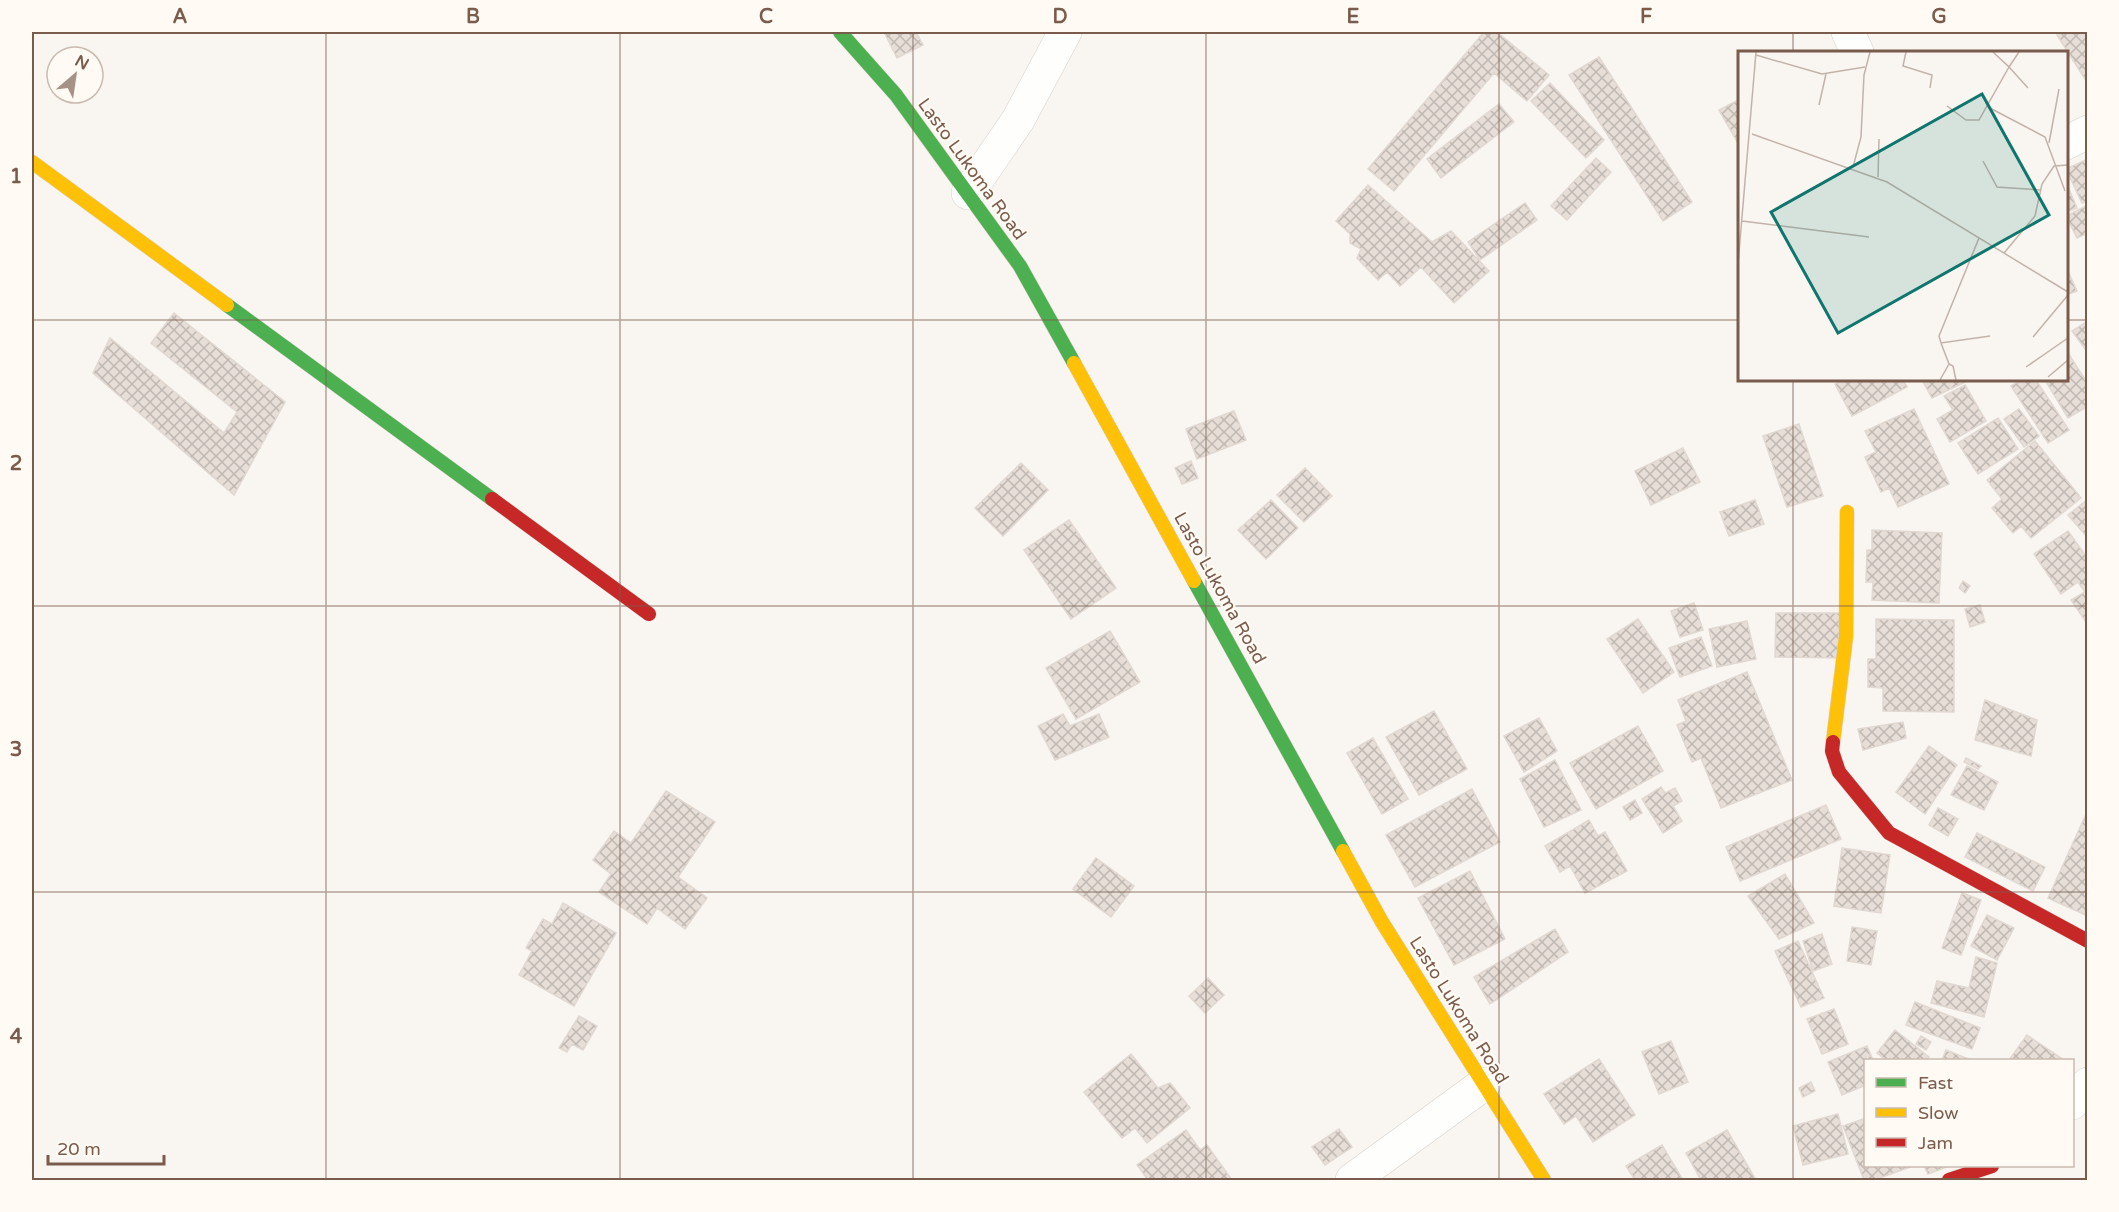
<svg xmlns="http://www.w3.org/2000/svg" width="2119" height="1212" font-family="'Varela Round',sans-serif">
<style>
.building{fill:url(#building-cross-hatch);stroke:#e2d8d2;stroke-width:1.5}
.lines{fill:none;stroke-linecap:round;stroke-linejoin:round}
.street-casing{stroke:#d7d1cb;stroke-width:34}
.fast-casing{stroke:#d9d2cb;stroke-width:15}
.slow-casing{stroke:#d9d2cb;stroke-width:15}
.jam-casing{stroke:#d9d2cb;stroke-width:15}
.street{stroke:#fefefd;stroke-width:33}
.fast{stroke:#4caf50;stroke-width:14}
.slow{stroke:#ffc107;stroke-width:14}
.jam{stroke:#c62828;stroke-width:14}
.grid{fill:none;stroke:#7a5c4d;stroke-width:1.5;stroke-opacity:0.55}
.labels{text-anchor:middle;stroke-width:4.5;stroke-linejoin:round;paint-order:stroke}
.street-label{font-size:18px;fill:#7a5c4d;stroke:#fffaf3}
.inset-road{fill:none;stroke:#c2b3aa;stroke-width:1.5}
.view{fill:#0f766e;fill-opacity:0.15;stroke:#0f766e;stroke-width:3}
.inset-edge{fill:none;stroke:#7a5c4d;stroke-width:3}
.neatline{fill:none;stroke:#7a5c4d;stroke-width:2}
.grid-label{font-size:20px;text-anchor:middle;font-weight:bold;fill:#7a5c4d}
</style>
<defs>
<pattern id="building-cross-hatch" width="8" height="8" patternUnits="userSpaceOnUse" patternTransform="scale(1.5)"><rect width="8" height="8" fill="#e6ded7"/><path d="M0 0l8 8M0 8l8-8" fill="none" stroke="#bfb7b1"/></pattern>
</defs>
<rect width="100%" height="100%" fill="#f9f5f0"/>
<!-- building -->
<path class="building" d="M884 32H916L923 45 897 58Z
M1484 32H1497L1549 75 1527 101 1494 73 1394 191 1368 169Z
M2063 32H2088V84L2057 35Z
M1599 57 1692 202 1663 221 1569 75Z
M1550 83 1604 140 1586 158 1531 101Z
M1740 99V147L1719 110Z
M1499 104 1514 122 1441 178 1427 159Z
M1596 158 1611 172 1567 220 1551 206Z
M2088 159V201L2082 203 2066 169Z
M2066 182 2077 208 2066 212Z
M1368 185 1432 242 1451 231 1489 271 1454 303 1421 267 1400 286 1387 272 1378 280 1357 258 1361 249 1350 243V234L1336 221Z
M1525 203 1537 220 1480 260 1468 242Z
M2088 205V233L2077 238 2066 216Z
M2066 267 2077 291 2066 295Z
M174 313 285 402 234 495 93 373 110 338 224 433 237 412 151 343Z
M2088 321V353L2072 331Z
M2066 350 2088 384V406L2068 418 2045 380H2066Z
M1843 380H1903L1907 387 1852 416 1835 384Z
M1922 380H1969L1932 398Z
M2021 380H2036L2069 430 2048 443 2011 386Z
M1965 385 1986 421 1950 442 1937 419 1953 410 1944 396Z
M1914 409 1949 484 1898 507 1889 488 1881 492 1865 457 1876 452 1865 431Z
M2019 409 2039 436 2024 447 2004 419Z
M1234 411 1246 440 1197 459 1186 429Z
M1998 418 2018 449 1978 474 1958 443Z
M1799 424 1823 496 1787 507 1763 436Z
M2035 441 2081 498 2031 538 2021 526 2013 533 1992 508 2002 499 1987 480Z
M1683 448 1700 482 1651 505 1635 471Z
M1191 461 1198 478 1182 484 1175 468Z
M1021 463 1048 490 1003 536 975 508Z
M1305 468 1332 496 1304 522 1277 495Z
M2088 499V538L2068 515Z
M1271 500 1298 528 1266 559 1238 530Z
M1755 500 1764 524 1729 536 1720 512Z
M1069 520 1116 588 1071 619 1024 550Z
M1872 530 1942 533 1939 603 1872 600 1873 582H1866L1867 550H1872Z
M2068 531 2088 559V625L2071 600 2085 592 2078 582 2061 594 2034 554Z
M1963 581 1970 586 1965 593 1959 588Z
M1694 603 1703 630 1680 637 1671 611Z
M1980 605 1985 622 1970 627 1965 609Z
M1776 613H1841V658L1775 657Z
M1638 619 1674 672 1643 693 1607 639Z
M1876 619 1954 620V712L1883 711V688L1868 687V659H1876Z
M1747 621 1756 659 1717 667 1709 629Z
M1110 631 1140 682 1076 719 1046 668Z
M1701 637 1712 666 1680 677 1669 648Z
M1747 672 1792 780 1721 808 1701 758 1692 762 1677 725 1686 721 1678 700Z
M1985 700 2037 720 2031 756 1975 740Z
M1434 711 1467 769 1419 795 1386 737Z
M1063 714 1070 726 1099 714 1109 737 1055 760 1038 726Z
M1539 718 1557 751 1524 772 1504 736Z
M1903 722 1906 738 1863 750 1858 729Z
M1638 726 1663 771 1596 809 1570 763Z
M1373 738 1408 799 1382 814 1347 753Z
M1929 746 1957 765 1925 814 1896 792Z
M1966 758 1981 766 1978 769 1964 762Z
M1555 760 1581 810 1544 827 1520 779Z
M1967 766 1998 782 1984 810 1951 795Z
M1661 787 1665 793 1675 788 1682 801 1673 806 1682 821 1663 833 1642 799Z
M1472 789 1500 842 1415 887 1386 835Z
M666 791 715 822 678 877 707 898 685 929 657 908 647 924 599 892 611 874 593 860 614 831 631 843Z
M1635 800 1642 813 1630 820 1623 807Z
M1826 805 1841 839 1740 881 1726 847Z
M1938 808 1958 819 1948 836 1929 825Z
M2087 812 2088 813V916L2048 898Z
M1589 820 1598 836 1605 832 1627 871 1585 893 1570 866 1560 872 1545 846Z
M1977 833 2045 867 2033 891 1965 857Z
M1842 848 1890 855 1881 913 1834 906Z
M1096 858 1134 886 1111 917 1073 889Z
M1470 871 1505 939 1454 965 1418 898Z
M1785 874 1814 923 1779 939 1748 896Z
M1962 893 1981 900 1961 955 1942 948Z
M563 903 616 933 574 1006 519 975 532 951 526 948 543 919 552 924Z
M1987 915 2014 928 1997 960 1971 946Z
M1852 927 1877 931 1871 965 1847 961Z
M1555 929 1568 952 1490 1004 1474 977Z
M1822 934 1832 964 1813 971 1803 941Z
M1798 941 1824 998 1801 1007 1775 951Z
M1976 957 1997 963 1984 1017 1931 1003 1937 981 1969 988Z
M1208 978 1224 995 1205 1013 1189 996Z
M1915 1002 1980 1028 1972 1049 1906 1025Z
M1834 1009 1848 1044 1822 1054 1807 1019Z
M579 1016 597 1026 583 1050 572 1044 567 1052 559 1048Z
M1895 1030 1929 1057 1926 1060H1886L1877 1053Z
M2027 1035 2064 1060H2009Z
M1921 1036 1931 1042 1926 1050 1916 1044Z
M1671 1041 1688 1082 1659 1094 1642 1052Z
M1867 1046 1873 1060H1866V1085L1842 1095 1828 1062Z
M1946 1050 1971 1060H1942Z
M1131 1054 1158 1088 1170 1083 1190 1108 1147 1143 1135 1128 1122 1138 1084 1092Z
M1599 1059 1635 1115 1593 1142 1576 1116 1564 1124 1544 1094Z
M1811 1082 1815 1091 1803 1097 1799 1088Z
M1838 1114 1848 1154 1803 1165 1793 1126Z
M1866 1118V1166H1913L1874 1180H1864L1843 1126Z
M1339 1129 1352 1147 1325 1165 1312 1147Z
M1186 1130 1200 1150 1207 1145 1232 1180H1148L1137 1165Z
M1727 1130 1756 1180H1701L1686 1153Z
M1662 1145 1683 1180H1635L1626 1166Z
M1924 1166H1949L1928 1174Z"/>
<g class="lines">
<defs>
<path id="street" d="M1848 32 1857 52
M2066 143 2088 132
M968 193 1018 120 1065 32
M2072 1103 2088 1084
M1352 1180 1484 1084"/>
<path id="fast" d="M840 32 896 95 1020 266 1074 363
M227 305 492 499
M1194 581 1343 851"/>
<path id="slow" d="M32 162 227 305
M1074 363 1194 581
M1833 742 1846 637 1847 512
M1343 851 1382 922 1544 1180"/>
<path id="jam" d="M492 499 649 614
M1833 742 1832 751 1839 772 1889 833 2088 941
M1949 1180 1992 1166"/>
</defs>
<!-- street casing -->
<use href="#street" class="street-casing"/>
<!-- fast casing -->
<use href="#fast" class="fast-casing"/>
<!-- slow casing -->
<use href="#slow" class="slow-casing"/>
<!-- jam casing -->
<use href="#jam" class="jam-casing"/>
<!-- street -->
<use href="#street" class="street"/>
<!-- fast -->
<use href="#fast" class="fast"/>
<!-- slow -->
<use href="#slow" class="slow"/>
<!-- jam -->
<use href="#jam" class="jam"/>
</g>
<!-- grid -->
<path class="grid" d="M326 32V1180M620 32V1180M913 32V1180M1206 32V1180M1499 32V1180M1793 32V52M32 320H1740M2066 320H2088M1793 380V1180M32 606H2088M32 892H2088"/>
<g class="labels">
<!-- street labels -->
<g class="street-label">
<text transform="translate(972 169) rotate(54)" y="6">Lasto Lukoma Road</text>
<text transform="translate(1220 588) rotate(61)" y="6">Lasto Lukoma Road</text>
<text transform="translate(1459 1010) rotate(58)" y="6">Lasto Lukoma Road</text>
</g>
</g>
<!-- overview -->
<g transform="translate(1738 51)">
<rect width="330" height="330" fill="#f9f5f0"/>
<path class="inset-road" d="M168 1 165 15 194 24 192 37M281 1 271 16 290 37M18 4 84 23 127 16M81 54 88 23M209 55 228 69H241L271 16 255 1M250 56 307 86 327 140M14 83 149 131 330 241M311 92 321 38M245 110 259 136 302 139M115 116 123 86 126 24 132 1M140 126 141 88M4 170 131 186M241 187 201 285 203 292 252 285M266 202 297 165 304 133 316 115 330 114M0 213 18 1M295 286 330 244M211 313 215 315 218 329M288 316 330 287M310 326 330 309M202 329 211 313 203 292"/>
<path class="view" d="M244 43 311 164 100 282 33 161Z"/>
<rect width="330" height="330" class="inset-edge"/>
</g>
<!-- border -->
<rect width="2119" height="1212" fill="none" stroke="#fffaf3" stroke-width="66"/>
<!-- legend -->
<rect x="1864" y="1059" width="210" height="108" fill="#fffaf3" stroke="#cabbb1" stroke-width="1.5"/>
<rect x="1876" y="1078" width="30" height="9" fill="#4caf50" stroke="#cabbb1" stroke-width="1.5"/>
<text x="1918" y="1089" font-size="18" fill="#7a5c4d">Fast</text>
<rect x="1876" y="1108" width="30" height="9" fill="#ffc107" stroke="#cabbb1" stroke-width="1.5"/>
<text x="1918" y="1119" font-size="18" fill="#7a5c4d">Slow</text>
<rect x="1876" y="1138" width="30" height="9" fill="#c62828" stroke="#cabbb1" stroke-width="1.5"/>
<text x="1918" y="1149" font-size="18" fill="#7a5c4d">Jam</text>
<!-- north arrow -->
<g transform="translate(75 75) rotate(29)"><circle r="28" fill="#fffaf3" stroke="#cabbb1" stroke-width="1.5"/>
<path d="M0-4.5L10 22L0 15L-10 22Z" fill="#a69286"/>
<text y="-9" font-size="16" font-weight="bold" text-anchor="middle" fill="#7a5c4d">N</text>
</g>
<!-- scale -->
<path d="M48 1155v9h116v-9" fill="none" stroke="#7a5c4d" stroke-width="3"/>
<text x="57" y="1155" font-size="18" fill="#7a5c4d" stroke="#fffaf3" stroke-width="4.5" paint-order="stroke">20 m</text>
<rect x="33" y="33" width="2053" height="1146" class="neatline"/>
<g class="grid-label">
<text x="180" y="23">A</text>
<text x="473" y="23">B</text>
<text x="766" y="23">C</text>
<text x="1060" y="23">D</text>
<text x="1353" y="23">E</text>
<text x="1646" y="23">F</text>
<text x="1939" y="23">G</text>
<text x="16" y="183">1</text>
<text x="16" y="470">2</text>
<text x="16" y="756">3</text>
<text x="16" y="1043">4</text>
</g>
</svg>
